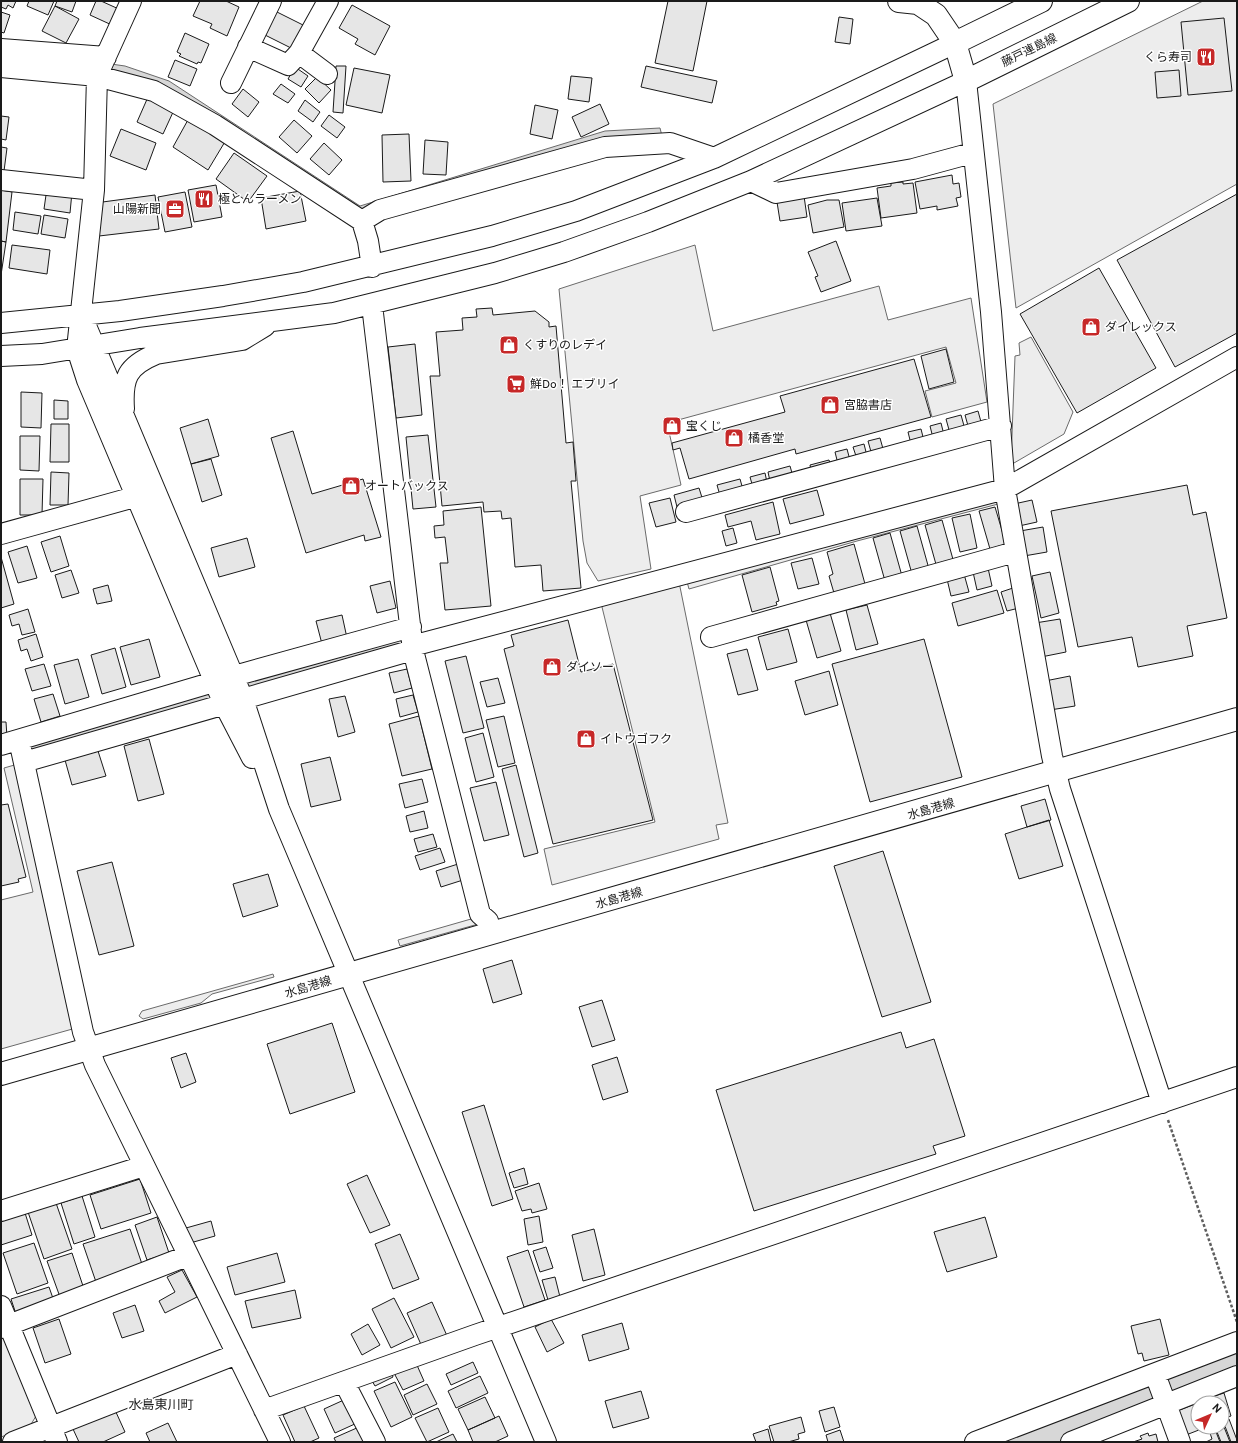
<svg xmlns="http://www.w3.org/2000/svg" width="1238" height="1443" font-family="Overpass,'Noto Sans JP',sans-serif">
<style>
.built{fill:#ededed;stroke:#6a6a6a}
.water{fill:#d7d7d7;stroke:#6a6a6a}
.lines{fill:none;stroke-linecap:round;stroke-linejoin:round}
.stream{stroke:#d7d7d7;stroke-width:5.5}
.river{stroke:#d7d7d7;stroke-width:33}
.building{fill:#e6e6e6;stroke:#1a1a1a}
.minor-casing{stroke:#1a1a1a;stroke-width:22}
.major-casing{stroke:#1a1a1a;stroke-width:24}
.path{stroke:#5f5f5f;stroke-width:2.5;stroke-dasharray:3 2;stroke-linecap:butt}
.minor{stroke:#fff;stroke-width:20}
.major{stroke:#fff;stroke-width:22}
.labels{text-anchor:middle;stroke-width:3;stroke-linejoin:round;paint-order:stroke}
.street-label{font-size:12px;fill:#1a1a1a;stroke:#fff}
.poi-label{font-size:12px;fill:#1a1a1a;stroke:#fff;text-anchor:start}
.neighbourhood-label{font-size:13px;fill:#1a1a1a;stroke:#fff}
</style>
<rect width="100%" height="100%" fill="#fff"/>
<!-- built -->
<path class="built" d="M1203 1H1237V184L1016 308 993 104Z
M695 245 713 331 879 286 888 320 971 298 987 402 932 417 925 391 956 383 946 347 667 423 681 485 640 496 651 569 598 581 587 563 583 541 559 289Z
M1031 337 1073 412 1064 434 1014 463 1011 461 1015 356 1020 355 1019 343Z
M1000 494 1002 503 857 541 689 589 686 578Z
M679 582 728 823 716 825 719 839 552 885 544 849 655 822 601 603Z
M18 764 76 1028 1 1049V900L33 892 4 768Z
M471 919 482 923 400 946 398 940Z
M273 974 274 977 212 994 201 1003 143 1019 139 1016 142 1011Z
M1 1335 7 1337 39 1411 30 1426 1 1437Z"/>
<!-- water -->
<path class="water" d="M111 64 125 66 169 81 360 206 605 131 660 128 662 136 359 215 107 73Z
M401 639 402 645 29 753 26 744Z"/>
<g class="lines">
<!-- stream -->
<path class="stream" d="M1045 1442 1071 1432"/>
<!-- river -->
<path class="river" d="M1021 1442 1237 1357"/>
</g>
<!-- building -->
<path class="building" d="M1 1H16L13 8 8 5 6 9 1 7Z
M29 1H54L48 15 27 6Z
M57 1H76L72 12 55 6Z
M96 1H101L121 10 114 26 90 15Z
M200 1H226L239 7 227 36 210 28 212 24 193 16Z
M668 1H707L693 71 655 63Z
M352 5 390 26 375 55 355 44 358 39 339 28Z
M55 6 79 19 66 43 42 31Z
M273 10 305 26 293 49 261 33Z
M1 12 10 15 4 33 1 32Z
M839 17 853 19 850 44 835 42Z
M1224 18 1232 91 1188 95 1181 22Z
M185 33 209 44 201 63 198 62 197 64 179 56 181 54 177 52Z
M175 60 197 69 190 86 168 77Z
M336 66H346L343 113 333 112Z
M646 66 717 81 712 103 641 87Z
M295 67 308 76 301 87 288 79Z
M354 68 390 75 382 113 346 105Z
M1179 70 1181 96 1157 98 1155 72Z
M571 76 592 78 589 102 568 99Z
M317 77 331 90 319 103 305 89Z
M281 84 295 94 288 103 273 94Z
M243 89 259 102 248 117 232 104Z
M148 97 174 110 163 134 137 122Z
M305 100 320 112 313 122 298 111Z
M600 104 609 124 581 137 572 117Z
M535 105 558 110 552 139 530 134Z
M329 115 345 127 337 138 321 126Z
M1 116 9 117 6 140 1 139Z
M189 118 226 140 208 170 173 147Z
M294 120 312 136 297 153 279 137Z
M121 129 156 143 146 170 110 156Z
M409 134 411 181 383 182 382 135Z
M425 140 448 142 446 175 423 174Z
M324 143 342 160 329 175 310 159Z
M1 147 7 148 4 171H1Z
M234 153 267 176 248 202 216 179Z
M952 175 953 184 959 183 961 197 956 198 958 206 937 210V206L920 209 915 182Z
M903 182V184L913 183 917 213 881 218 877 188 891 186V183Z
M216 185 222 217 194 222 188 190Z
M47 188 72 192 70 213 44 209Z
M1 190 12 192 6 242 1 241Z
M300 191 306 221 266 229 261 198Z
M185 192 192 227 165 232 158 197Z
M1237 194V333L1175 367 1117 260Z
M155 195 159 229 99 236 95 203Z
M804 196 807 217 780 221 777 202Z
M877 198 882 226 846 231 842 203Z
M827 200H839L844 227 813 233 808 205Z
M15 212 41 216 38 234 13 230Z
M44 215 68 219 65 238 41 234Z
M1 241 6 242 1 275Z
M836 241 851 281 821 292 815 277 818 276 808 252Z
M12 245 50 250 47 274 9 268Z
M1099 268 1156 368 1077 413 1020 314Z
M492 308 493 315 535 311 549 322V327L556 326 566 443 573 442 576 481H571L581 588 543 591 541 565 515 567 511 518 502 519 501 511 484 512 483 502 442 506 430 376H440L436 332 463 330 462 318 477 317 476 309Z
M415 344 422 415 396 418 388 347Z
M946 349 954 382 929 389 921 356Z
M914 359 931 417 796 454 795 449 689 479 680 448 673 450 672 443 785 412 780 396Z
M21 392 42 393 41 428 21 427Z
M54 400 68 401V419H54Z
M978 411 983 429 970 433 965 415Z
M961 415 966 433 951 437 946 419Z
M208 419 219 456 191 464 180 428Z
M941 423 945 439 934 442 930 426Z
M51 424H69V462H50Z
M921 429 925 445 912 448 908 432Z
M293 431 312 494 363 479 381 537 365 541 364 535 306 553 271 438Z
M428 435 436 507 413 509 406 437Z
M20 436H40L39 471 20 470Z
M880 438 885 456 873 459 868 441Z
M864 444 868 460 858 462 853 447Z
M847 449 851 464 839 468 835 452Z
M211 459 222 495 202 502 191 464Z
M829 460 832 470 812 475 810 465Z
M790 466 794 480 771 486 768 472Z
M51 472 69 473 68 505H50Z
M765 473 768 487 754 491 750 477Z
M20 479H43L42 515H20Z
M740 479 744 493 721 499 717 485Z
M1187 485 1193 515 1206 512 1227 618 1187 626 1193 656 1138 667 1132 637 1078 647 1051 511Z
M699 488 704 504 678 511 674 495Z
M817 490 824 515 790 524 783 499Z
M670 498 676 522 656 527 649 503Z
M1032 500 1037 522 1019 526 1014 504Z
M773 502 780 534 756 540 751 521 728 527 725 515Z
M481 507 491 606 445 610 440 563H448L445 537 435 538 434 526 444 525 443 511Z
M995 507 1006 544 990 549 979 511Z
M970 514 977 548 960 552 952 518Z
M942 520 954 563 937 568 925 525Z
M917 526 929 569 912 574 900 531Z
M1043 527 1047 552 1024 556 1020 531Z
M733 528 737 543 726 546 722 531Z
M890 533 902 576 885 581 873 538Z
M60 536 69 566 51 572 41 542Z
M247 538 255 567 219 577 211 548Z
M854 544 865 584 834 593 829 576 833 574 827 552Z
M27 546 37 578 18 583 8 552Z
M1 557 14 604 1 608Z
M812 558 819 584 798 589 791 563Z
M770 567 779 601 776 602 777 605 752 612 742 575Z
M988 568 992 586 977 590 973 572Z
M71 570 79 593 62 598 55 575Z
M1050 572 1059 613 1041 618 1032 576Z
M964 574 969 592 951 596 947 579Z
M390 581 396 608 377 613 370 586Z
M108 585 112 601 97 604 93 589Z
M1013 588 1019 608 1007 611 1001 592Z
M997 590 1004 613 958 626 952 603Z
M867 605 878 644 856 650 846 610Z
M28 609 35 632 22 635 19 624 12 626 9 615Z
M830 613 841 651 817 658 806 620Z
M342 615 347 638 322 644 316 621Z
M1060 619 1066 652 1041 657 1035 623Z
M568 620 581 672 613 664 653 820 553 844 504 649 514 646 511 635Z
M788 629 797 662 767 670 758 637Z
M36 634 43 657 31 661 27 649 21 651 18 640Z
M149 639 160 677 131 685 120 647Z
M924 639 962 777 870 802 832 664Z
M115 648 126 687 102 694 91 655Z
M747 649 758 690 738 695 727 654Z
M466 656 484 728 463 733 445 661Z
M78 659 89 697 65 704 54 665Z
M44 664 51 686 32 691 25 669Z
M407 669 412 688 394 693 389 673Z
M829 671 838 705 805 715 795 681Z
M1070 676 1075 706 1050 710 1045 681Z
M498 678 505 703 487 707 480 682Z
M53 694 60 716 41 722 34 699Z
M413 695 418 712 400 717 396 699Z
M345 696 355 732 338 737 329 699Z
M419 716 432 769 402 776 389 724Z
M504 716 515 763 498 767 486 720Z
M1 722H6L7 737H1Z
M483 733 494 777 476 782 465 738Z
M149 739 164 794 138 801 124 746Z
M98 751 106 776 72 785 65 760Z
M330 757 341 800 311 807 301 764Z
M516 765 538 853 524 857 502 769Z
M422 779 428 802 405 808 399 784Z
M496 782 509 835 484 841 470 788Z
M1045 799 1051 820 1027 827 1021 806Z
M8 804 26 877 18 879 19 882 1 886V805Z
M424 811 428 828 410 832 406 816Z
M1049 820 1063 866 1019 879 1005 834Z
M433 834 437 847 418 852 414 839Z
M440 848 445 862 420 870 415 856Z
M883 851 931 1002 882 1017 834 866Z
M112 862 134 946 99 955 77 871Z
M458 864 463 880 441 887 436 871Z
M268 874 278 906 243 917 233 884Z
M512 960 522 994 493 1003 483 969Z
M602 1000 615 1040 592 1047 579 1007Z
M332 1023 355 1092 290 1114 267 1044Z
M901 1032 906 1048 934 1039 965 1136 933 1146 936 1154 754 1211 716 1090Z
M186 1053 196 1082 181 1088 171 1058Z
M617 1057 628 1092 603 1100 592 1065Z
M484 1105 513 1199 492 1206 462 1112Z
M524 1168 528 1184 514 1188 509 1173Z
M367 1175 390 1225 370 1233 347 1184Z
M140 1179 151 1213 101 1229 90 1195Z
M539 1183 547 1209 532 1213 531 1209 522 1211 515 1191Z
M82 1196 95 1237 74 1244 61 1203Z
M56 1203 72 1249 44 1259 28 1212Z
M25 1213 32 1235 1 1245V1221Z
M539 1216 543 1242 528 1245 524 1219Z
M157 1217 169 1253 147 1260 135 1225Z
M985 1217 997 1257 947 1272 934 1232Z
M211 1221 215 1236 190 1243 186 1228Z
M130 1229 143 1267 96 1282 83 1244Z
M594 1229 605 1275 583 1281 572 1235Z
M400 1234 419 1279 393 1289 375 1244Z
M34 1243 48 1283 17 1294 3 1253Z
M546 1247 553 1268 540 1272 533 1251Z
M528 1250 545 1300 524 1307 507 1257Z
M72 1253 84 1289 60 1297 47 1261Z
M277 1253 285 1282 235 1295 227 1267Z
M182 1270 197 1297 165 1313 159 1301 175 1292 167 1277Z
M555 1277 560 1297 548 1300 542 1280Z
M49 1287 55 1304 17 1317 11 1299Z
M295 1290 301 1318 252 1328 245 1301Z
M394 1298 414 1337 391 1348 372 1309Z
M432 1302 448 1338 423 1349 407 1313Z
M135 1305 144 1331 122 1338 113 1313Z
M59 1319 71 1354 45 1363 33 1328Z
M551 1319 564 1343 547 1352 535 1327Z
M1160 1319 1169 1355 1144 1361 1142 1353 1138 1354 1131 1326Z
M622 1323 629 1349 589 1361 582 1335Z
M368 1324 380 1345 362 1355 351 1334Z
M473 1362 478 1373 451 1385 446 1374Z
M416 1363 424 1381 403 1390 394 1373Z
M390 1370 393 1377 375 1386 371 1379Z
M480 1376 488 1393 456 1408 448 1391Z
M395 1382 412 1417 391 1427 374 1391Z
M427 1384 437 1404 413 1415 404 1395Z
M641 1391 649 1418 613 1428 605 1401Z
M1224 1393 1231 1416 1222 1419V1403H1199L1198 1401Z
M485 1397 495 1418 468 1430 458 1409Z
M346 1399 357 1423 335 1433 324 1409Z
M1195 1404 1198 1413V1427L1204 1428 1186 1435 1177 1411Z
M304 1406 319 1438 310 1442H295L283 1415Z
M834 1407 840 1427 825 1432 819 1411Z
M438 1408 449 1432 427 1442 415 1418Z
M115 1410 125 1432 103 1442H79L73 1429Z
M499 1416 508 1436 495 1442H473L468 1430Z
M801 1417 805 1432 798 1434 799 1439 788 1442H774L769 1426Z
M1229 1419 1237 1440V1442H1231L1223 1421Z
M1222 1422 1230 1442H1221L1215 1427H1222Z
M168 1423 177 1442H150L146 1433Z
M359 1427 366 1442H336L334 1438Z
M1208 1427H1214L1220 1442H1206L1212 1439Z
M768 1429 771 1442H756L753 1434Z
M840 1430 844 1442H828L826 1435Z
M1148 1433 1149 1436 1156 1434 1158 1442H1133L1142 1439 1140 1436Z
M453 1434 457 1442H436Z"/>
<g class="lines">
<defs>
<path id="minor" d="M131 1 97 76 94 190 77 349 87 380 224 704 252 758
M248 47 288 65 299 53 327 74
M1 49 106 57
M299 53 328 1
M1 67 97 76 154 91 215 125 362 221 368 241 372 267
M231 83 271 1
M1 180 94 190
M751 181 776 193 913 169 972 153
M362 221 380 210 605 147 670 143 714 158
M372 305 413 650 480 914 488 921 491 933
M81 314 243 699 279 809 546 1442
M1 323 120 311 223 296 303 282 492 236 576 211 714 158 955 43
M1 356 42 354 140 338 334 313 495 273 564 252 648 222 751 181 966 81 991 312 1005 489 1052 756 1060 789 1162 1103
M124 409C122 378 127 366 156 354L242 340 265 326
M686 512 1001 426
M1 534 149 493
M711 637 1015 552
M412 646 1005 489 1237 357
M19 740 83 1032 95 1065 280 1442
M1 745 234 676 411 627
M24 762 413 650
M1 1211 144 1166
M1 1306 57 1442
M1 1328 187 1256
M1155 1374 1180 1442
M344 1382 375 1442
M264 1410 475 1335 1237 1077
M13 1442 237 1354
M975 1442 1237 1342
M1071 1442 1237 1376"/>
<path id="major" d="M899 1 918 3 936 15 955 43 966 81 1128 1
M955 43 1041 1
M1 1074 1237 719"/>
</defs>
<!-- minor casing -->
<use href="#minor" class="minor-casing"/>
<!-- major casing -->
<use href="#major" class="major-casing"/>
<!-- path -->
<path class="path" d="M1168 1120 1237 1322"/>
<!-- minor -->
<use href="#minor" class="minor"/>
<!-- major -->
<use href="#major" class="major"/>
</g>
<!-- icons -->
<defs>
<symbol id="restaurant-square" viewBox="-11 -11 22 22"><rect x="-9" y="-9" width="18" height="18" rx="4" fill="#c62828" stroke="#fff"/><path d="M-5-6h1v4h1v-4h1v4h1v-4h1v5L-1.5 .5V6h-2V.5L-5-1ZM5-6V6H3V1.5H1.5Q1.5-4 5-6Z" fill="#fff"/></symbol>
<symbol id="office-square" viewBox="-11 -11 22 22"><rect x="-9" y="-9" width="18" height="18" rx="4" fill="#c62828" stroke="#fff"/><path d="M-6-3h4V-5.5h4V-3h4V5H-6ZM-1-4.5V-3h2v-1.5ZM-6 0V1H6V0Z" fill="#fff"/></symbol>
<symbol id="shop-square" viewBox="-11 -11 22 22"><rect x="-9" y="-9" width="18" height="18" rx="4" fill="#c62828" stroke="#fff"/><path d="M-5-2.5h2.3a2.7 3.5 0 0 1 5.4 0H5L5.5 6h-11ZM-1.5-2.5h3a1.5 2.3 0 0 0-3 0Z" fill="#fff"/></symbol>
<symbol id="supermarket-square" viewBox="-11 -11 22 22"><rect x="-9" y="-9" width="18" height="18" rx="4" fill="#c62828" stroke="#fff"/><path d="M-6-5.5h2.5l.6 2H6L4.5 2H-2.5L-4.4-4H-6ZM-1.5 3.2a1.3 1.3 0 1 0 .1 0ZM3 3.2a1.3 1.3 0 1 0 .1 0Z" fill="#fff"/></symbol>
</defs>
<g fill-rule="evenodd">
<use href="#restaurant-square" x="1195" y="46" width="22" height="22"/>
<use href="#restaurant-square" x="193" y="188" width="22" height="22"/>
<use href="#office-square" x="164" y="198" width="22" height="22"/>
<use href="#shop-square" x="1080" y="316" width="22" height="22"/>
<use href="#shop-square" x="498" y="334" width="22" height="22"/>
<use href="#supermarket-square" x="505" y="373" width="22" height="22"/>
<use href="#shop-square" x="819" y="394" width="22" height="22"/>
<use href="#shop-square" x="661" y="415" width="22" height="22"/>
<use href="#shop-square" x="723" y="427" width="22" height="22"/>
<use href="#shop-square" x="340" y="475" width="22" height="22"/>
<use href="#shop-square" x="541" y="656" width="22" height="22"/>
<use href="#shop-square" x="575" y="728" width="22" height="22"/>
</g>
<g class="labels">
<!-- street labels -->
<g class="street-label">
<text transform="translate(1029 50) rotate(-26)" y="4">藤戸連島線</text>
<text transform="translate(931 809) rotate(-16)" y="4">水島港線</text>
<text transform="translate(619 898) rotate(-16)" y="4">水島港線</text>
<text transform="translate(308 987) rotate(-17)" y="4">水島港線</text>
</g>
<!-- poi labels -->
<g class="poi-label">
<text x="1192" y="61" text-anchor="end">くら寿司</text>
<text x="218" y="203">極とんラーメン</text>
<text x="161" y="213" text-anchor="end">山陽新聞</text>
<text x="1105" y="331">ダイレックス</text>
<text x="523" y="349">くすりのレデイ</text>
<text x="530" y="388">鮮Do！ エブリイ</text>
<text x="844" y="409">宮脇書店</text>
<text x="686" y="430">宝くじ</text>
<text x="748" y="442">橘香堂</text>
<text x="365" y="490">オートバックス</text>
<text x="566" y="671">ダイソー</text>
<text x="600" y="743">イトウゴフク</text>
</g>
<!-- neighbourhood labels -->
<g class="neighbourhood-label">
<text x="161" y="1409">水島東川町</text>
</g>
</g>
<!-- border -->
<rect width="1238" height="1443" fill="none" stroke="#1a1a1a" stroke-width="4"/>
<!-- north arrow -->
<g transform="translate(1210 1415) rotate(46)"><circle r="19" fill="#ffffff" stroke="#a3a3a3"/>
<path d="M0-3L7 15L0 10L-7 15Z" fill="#c62828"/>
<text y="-6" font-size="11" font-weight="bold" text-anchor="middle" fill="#1a1a1a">N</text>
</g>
</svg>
